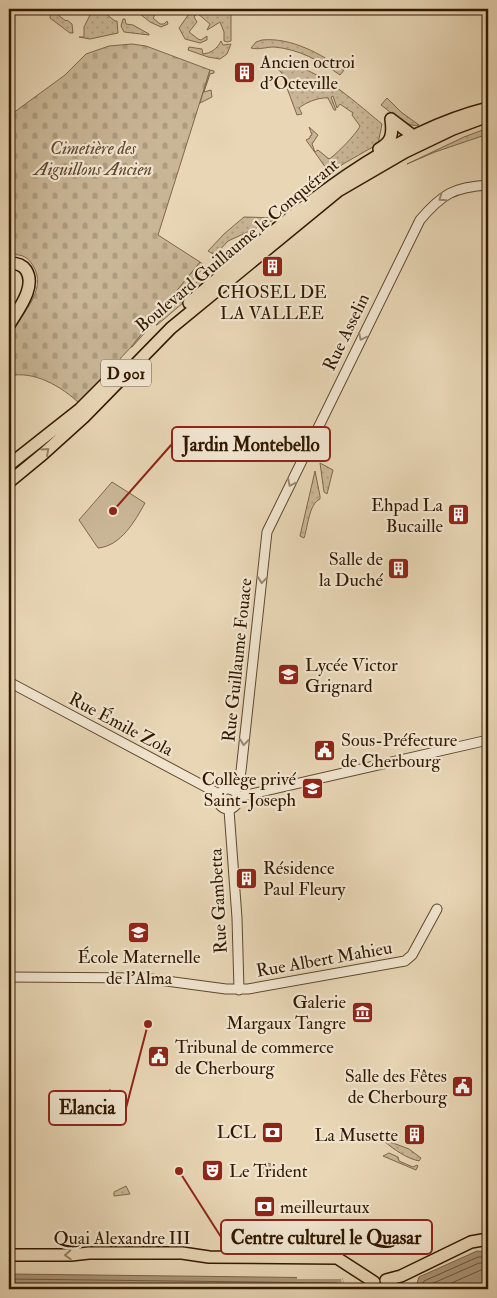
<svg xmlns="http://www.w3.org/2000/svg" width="497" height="1298" font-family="'IM FELL Double Pica',serif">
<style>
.grass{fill:url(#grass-dots);stroke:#7e674b}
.cemetery{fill:url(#cemetery-stones);stroke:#7e674b}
.green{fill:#c9b696;stroke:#7e674b}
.water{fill:#aa9577;stroke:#7a6347}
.pier{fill:#e8d6b5}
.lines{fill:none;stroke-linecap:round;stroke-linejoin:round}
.shore{stroke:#6e563c;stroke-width:1}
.minor-casing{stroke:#60482d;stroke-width:11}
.major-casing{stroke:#321800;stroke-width:14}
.minor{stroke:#f0e4cf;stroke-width:9}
.major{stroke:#e8d6b5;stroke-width:11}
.oneway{stroke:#9a8872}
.oneway2{stroke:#968064}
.labels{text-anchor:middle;stroke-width:4.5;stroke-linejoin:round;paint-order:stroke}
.shield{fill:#f0e4cf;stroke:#6b553e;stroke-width:1}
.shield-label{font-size:16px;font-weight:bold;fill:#321800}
.poi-label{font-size:18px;fill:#321800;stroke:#f0e4cf;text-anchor:start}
.park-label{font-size:18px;font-style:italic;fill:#5f472d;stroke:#f0e4cf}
.street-label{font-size:18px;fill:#321800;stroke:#f0e4cf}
.leader{fill:none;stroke:#8f2418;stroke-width:2}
.callout-dot{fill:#8f2418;stroke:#f0e4cf;stroke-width:2}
.callout{fill:#f0e4cf;stroke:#8f2418;stroke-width:2}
.callout-label{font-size:19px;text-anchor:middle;font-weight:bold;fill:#321800}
</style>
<defs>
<pattern id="grass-dots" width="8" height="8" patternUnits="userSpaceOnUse" patternTransform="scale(1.25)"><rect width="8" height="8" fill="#c9b696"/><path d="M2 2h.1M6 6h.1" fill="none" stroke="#ad9c80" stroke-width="1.8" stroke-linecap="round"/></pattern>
<pattern id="cemetery-stones" width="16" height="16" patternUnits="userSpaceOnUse" patternTransform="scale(1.25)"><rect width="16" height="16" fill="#c9b696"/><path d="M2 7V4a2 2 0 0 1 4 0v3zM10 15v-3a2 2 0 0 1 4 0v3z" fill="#ad9c80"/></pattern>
</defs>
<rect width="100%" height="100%" fill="#e8d6b5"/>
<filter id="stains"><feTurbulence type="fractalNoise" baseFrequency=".004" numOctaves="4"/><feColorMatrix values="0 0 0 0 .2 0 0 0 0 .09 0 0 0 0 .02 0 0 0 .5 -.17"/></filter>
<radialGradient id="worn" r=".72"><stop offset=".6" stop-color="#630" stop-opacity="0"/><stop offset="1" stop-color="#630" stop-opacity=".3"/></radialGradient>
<!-- grass -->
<path class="grass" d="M51 9H63L58 15 66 21 67 20 72 24 73 33H70L50 18Z
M93 9H110L106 14 115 21H117L118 33 90 39 79 37H84V27Z
M142 9H159L153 18 160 24H164L167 21 168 24 161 27 150 22 140 14 144 10Z
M189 9H231V41L227 42 224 41V32L220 22 207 30 210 24 197 13 194 17 197 22 189 32 198 39 201 40 207 36V40L200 43 185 39 179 28 191 11Z
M123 19H125L126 24 133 25 149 34V35L124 32 121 26Z
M262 40C291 37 321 54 344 70L340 75C320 61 299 49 274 47 267 47 258 50 251 48L256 42Z
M221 41 223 45 231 44 227 54 220 59 208 57 188 50 189 47 202 49 203 54C211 53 217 49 221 41Z
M274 60C318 67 349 97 382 124L378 144 343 164 331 175 306 140 310 138V136L312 135 309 127 318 135 312 144 315 152 318 150 329 159C335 156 358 132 360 126L352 115 353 113 340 104 337 108 333 96 331 97 336 110H334L328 98C320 97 306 102 299 108L302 114 297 115 281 72 271 64Z
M387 98 401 112 419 125C406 128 391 112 381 105Z
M488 128V134L435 152 407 164 464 137Z
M244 217 278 218 228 241 215 255 208 251 224 234Z
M271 228 157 325H156L231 246Z
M200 262 205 266 132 347H131Z
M320 463 333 470 327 494 324 492Z
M315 471 320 496V499C309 504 308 526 304 538L300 536Z
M385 1140 409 1149 421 1158 419 1161C406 1158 395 1150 385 1142Z
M389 1153 398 1157 399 1161 413 1167 417 1165 418 1166 416 1170 383 1156Z
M126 1186 130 1194 114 1196V1192Z"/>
<!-- cemetery -->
<path class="cemetery" d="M132 44 146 46 210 70 158 235 200 262 131 347 79 403C62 387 34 370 9 376 9 365 6 351 9 341 16 316 51 292 32 264 26 255 19 254 9 255V116L65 75 86 54 109 46Z"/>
<!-- green -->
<path class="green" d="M210 70 214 71V73L210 74 204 92 211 90 212 97 200 103Z
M112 482 145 503C135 521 121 546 98 548L79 520Z
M110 1089V1119H101C93 1107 103 1098 110 1089Z"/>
<!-- water -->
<path class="water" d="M260 1170a7 7 0 1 1 14 0a7 7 0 1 1-14 0Z
M477 1251 488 1252V1289H415L419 1277Z
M9 1274 342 1278 345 1289H9Z"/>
<!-- pier -->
<path class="pier" d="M297 1277H342L345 1289H343L341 1279H297Z"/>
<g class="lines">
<!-- shore -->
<path class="shore" d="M9 1279 336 1283 338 1284 340 1289
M9 1285 331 1289
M421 1289 424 1281 478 1257H488
M427 1289 429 1285 479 1263H488
M438 1289 481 1270H488"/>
<defs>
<path id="minor" d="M9 682 219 794
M218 799a10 10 0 1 1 20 0a10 10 0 1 1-20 0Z
M235 791 239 781 241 771 267 532 420 220C442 194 454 187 488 185
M238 797 488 740
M229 810 237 918 239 990
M9 977 144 978 226 989H248L405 961 412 955 437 909"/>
<path id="major" d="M391 119 412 135
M379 149C392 142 393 134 391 119
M9 263C16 263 22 264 26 270 37 287 17 311 9 325
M189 303C278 228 372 137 488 108
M9 465 80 409 109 380
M9 482 43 454 84 417 171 328 338 191 405 152 453 129 488 116
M9 1255H71L89 1253H182L209 1257 337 1258 374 1282
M386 1280 401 1276 471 1242 488 1239"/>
</defs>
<!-- minor casing -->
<use href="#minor" class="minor-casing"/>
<!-- major casing -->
<use href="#major" class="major-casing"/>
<!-- minor -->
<use href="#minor" class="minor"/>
<!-- major -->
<use href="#major" class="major"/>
</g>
<!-- one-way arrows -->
<defs><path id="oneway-chevron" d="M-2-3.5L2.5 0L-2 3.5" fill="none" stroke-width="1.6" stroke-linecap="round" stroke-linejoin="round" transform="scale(1.25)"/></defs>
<g class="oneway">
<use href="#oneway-chevron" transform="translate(442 198) rotate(146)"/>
<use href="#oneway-chevron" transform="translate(362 337) rotate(116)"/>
<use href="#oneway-chevron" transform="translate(291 483) rotate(116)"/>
<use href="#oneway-chevron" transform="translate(262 580) rotate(96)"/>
<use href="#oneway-chevron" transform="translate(244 742) rotate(96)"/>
</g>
<g class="oneway2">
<use href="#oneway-chevron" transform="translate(46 451) rotate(-42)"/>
<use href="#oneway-chevron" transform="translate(68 1255) rotate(177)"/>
</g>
<!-- icons -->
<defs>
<symbol id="building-square" viewBox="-11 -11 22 22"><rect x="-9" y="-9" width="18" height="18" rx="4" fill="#8f2418" stroke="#f0e4cf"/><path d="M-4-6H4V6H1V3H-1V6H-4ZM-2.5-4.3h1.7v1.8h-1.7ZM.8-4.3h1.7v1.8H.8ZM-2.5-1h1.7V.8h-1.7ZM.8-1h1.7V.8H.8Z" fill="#fff"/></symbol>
<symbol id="school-square" viewBox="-11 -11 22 22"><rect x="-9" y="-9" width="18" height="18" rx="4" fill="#8f2418" stroke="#f0e4cf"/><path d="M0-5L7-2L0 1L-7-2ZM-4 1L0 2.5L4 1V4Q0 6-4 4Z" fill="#fff"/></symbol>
<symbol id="civic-square" viewBox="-11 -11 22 22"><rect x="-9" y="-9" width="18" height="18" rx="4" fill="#8f2418" stroke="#f0e4cf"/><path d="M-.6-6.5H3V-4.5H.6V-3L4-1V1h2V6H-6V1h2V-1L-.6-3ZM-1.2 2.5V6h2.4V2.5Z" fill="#fff"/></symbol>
<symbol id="museum-square" viewBox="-11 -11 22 22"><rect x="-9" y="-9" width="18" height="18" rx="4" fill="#8f2418" stroke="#f0e4cf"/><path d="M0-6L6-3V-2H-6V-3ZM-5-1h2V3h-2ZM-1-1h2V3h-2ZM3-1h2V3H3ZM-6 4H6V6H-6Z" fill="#fff"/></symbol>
<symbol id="bank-square" viewBox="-11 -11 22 22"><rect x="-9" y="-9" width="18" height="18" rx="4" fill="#8f2418" stroke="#f0e4cf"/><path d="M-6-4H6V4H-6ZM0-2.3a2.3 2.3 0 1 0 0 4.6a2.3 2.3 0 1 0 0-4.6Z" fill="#fff"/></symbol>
<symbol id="theatre-square" viewBox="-11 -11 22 22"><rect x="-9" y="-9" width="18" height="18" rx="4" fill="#8f2418" stroke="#f0e4cf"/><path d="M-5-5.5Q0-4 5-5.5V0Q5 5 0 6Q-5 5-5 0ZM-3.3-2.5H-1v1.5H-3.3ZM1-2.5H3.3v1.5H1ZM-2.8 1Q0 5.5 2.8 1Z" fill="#fff"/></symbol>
</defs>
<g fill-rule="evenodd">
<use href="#building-square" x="232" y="60" width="25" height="25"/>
<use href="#building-square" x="260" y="254" width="25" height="25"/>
<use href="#building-square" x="446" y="502" width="25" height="25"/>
<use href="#building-square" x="386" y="556" width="25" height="25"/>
<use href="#school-square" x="276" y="662" width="25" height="25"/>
<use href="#civic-square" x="312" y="738" width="25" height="25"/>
<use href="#school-square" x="300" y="776" width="25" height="25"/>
<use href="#building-square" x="234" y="866" width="25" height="25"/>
<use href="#school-square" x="126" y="920" width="25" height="25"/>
<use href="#museum-square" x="350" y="1000" width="25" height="25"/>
<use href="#civic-square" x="146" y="1044" width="25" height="25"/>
<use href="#civic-square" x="450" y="1074" width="25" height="25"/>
<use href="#bank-square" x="260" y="1120" width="25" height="25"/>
<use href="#building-square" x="402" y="1122" width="25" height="25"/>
<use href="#theatre-square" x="200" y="1158" width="25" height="25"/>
<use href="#bank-square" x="252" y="1194" width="25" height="25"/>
</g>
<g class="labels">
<!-- shield labels -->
<rect class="shield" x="101" y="359.5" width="50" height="27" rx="4"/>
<g class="shield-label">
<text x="126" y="379">D 901</text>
</g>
<!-- poi labels -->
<g class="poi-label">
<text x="260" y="68">Ancien octroi<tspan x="260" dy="21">d'Octeville</tspan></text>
<text x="272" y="298" text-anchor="middle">CHOSEL DE<tspan x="272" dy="21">LA VALLEE</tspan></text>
<text x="443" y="511" text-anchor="end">Ehpad La<tspan x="443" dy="21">Bucaille</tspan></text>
<text x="383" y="565" text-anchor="end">Salle de<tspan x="383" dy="21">la Duché</tspan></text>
<text x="305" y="671">Lycée Victor<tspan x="305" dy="21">Grignard</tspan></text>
<text x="341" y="746">Sous-Préfecture<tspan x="341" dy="21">de Cherbourg</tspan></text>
<text x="296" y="785" text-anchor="end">Collège privé<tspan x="296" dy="21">Saint-Joseph</tspan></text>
<text x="263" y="874">Résidence<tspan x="263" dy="21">Paul Fleury</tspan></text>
<text x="139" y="963" text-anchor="middle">École Maternelle<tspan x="139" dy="21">de l'Alma</tspan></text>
<text x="346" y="1008" text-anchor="end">Galerie<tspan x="346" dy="21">Margaux Tangre</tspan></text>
<text x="175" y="1053">Tribunal de commerce<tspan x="175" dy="21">de Cherbourg</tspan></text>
<text x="447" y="1082" text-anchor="end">Salle des Fêtes<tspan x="447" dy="21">de Cherbourg</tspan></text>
<text x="256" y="1138" text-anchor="end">LCL</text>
<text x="398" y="1141" text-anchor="end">La Musette</text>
<text x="229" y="1177">Le Trident</text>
<text x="280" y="1213">meilleurtaux</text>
</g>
<!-- park labels -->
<g class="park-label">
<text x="93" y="154">Cimetière des<tspan x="93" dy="21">Aiguillons Ancien</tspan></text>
</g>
<!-- street labels -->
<g class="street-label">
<text transform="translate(237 245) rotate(-40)" y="6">Boulevard Guillaume le Conquérant</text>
<text transform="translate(346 332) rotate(-64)" y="6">Rue Asselin</text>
<text transform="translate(237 660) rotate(-84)" y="6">Rue Guillaume Fouace</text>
<text transform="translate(121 724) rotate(28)" y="6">Rue Émile Zola</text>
<text transform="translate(218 901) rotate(-93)" y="6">Rue Gambetta</text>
<text transform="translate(324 959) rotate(-10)" y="6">Rue Albert Mahieu</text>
<text x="122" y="1244">Quai Alexandre III</text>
</g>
</g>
<!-- callouts -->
<path class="leader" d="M113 511L172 444M148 1024L126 1108M179 1171L221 1237"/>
<g class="callout-dot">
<circle cx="113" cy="511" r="5"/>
<circle cx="148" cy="1024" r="5"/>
<circle cx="179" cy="1171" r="5"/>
</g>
<g class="callout">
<rect x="172" y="427" width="158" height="34" rx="5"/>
<rect x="49" y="1091" width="77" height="34" rx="5"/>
<rect x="221" y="1220" width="211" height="34" rx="5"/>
</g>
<g class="callout-label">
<text x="251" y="451">Jardin Montebello</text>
<text x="87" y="1114">Elancia</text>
<text x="326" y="1244">Centre culturel le Quasar</text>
</g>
<!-- margin -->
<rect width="497" height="1298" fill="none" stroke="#e8d6b5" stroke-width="30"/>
<rect x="10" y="10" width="477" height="1278" fill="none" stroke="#321800" stroke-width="2.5"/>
<rect x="15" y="15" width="467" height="1268" fill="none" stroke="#321800"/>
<rect width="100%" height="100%" filter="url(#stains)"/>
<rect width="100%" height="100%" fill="url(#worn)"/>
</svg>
